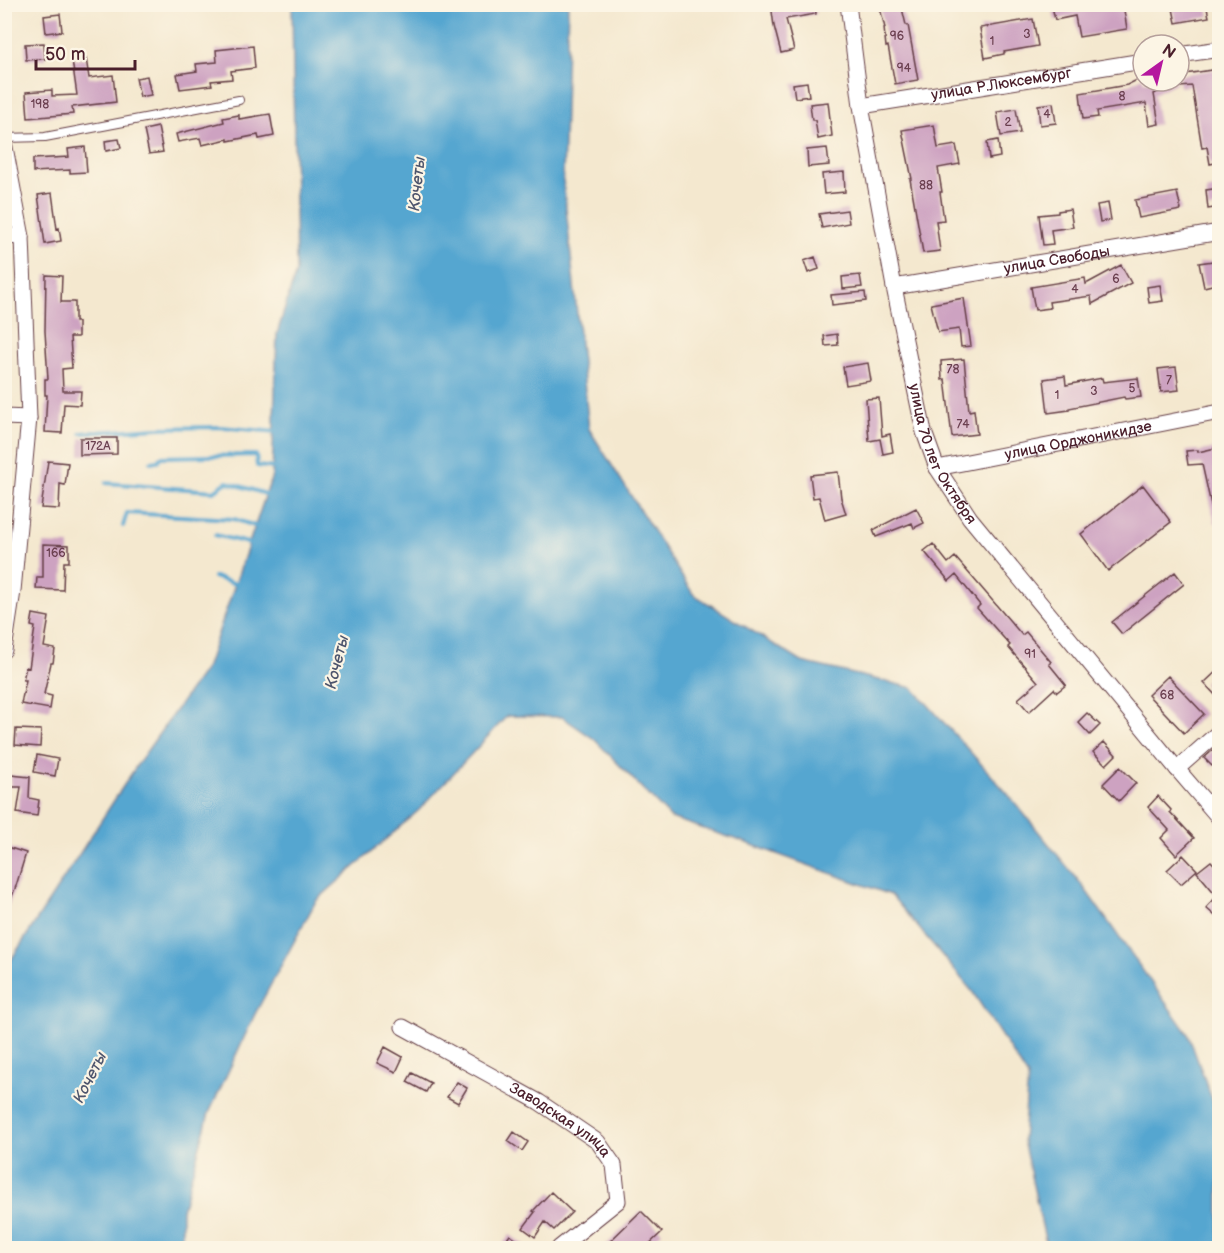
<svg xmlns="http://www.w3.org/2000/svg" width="1224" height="1253" font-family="'Balsamiq Sans',sans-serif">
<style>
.water{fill:#55a6d0;stroke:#50627e;stroke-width:1.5}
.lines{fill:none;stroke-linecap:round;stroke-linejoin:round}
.stream{stroke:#55a6d0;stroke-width:4}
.building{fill:#cda2c1}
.service-casing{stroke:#643d44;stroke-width:10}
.minor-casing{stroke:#643d44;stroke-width:17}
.service{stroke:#fff;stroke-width:8}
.minor{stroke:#fff;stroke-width:15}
.labels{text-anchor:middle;stroke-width:4.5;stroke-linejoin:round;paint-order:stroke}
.number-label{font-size:12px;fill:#6b4050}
.street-label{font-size:15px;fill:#4a1f2b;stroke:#fcf5e5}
.water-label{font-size:16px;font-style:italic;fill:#4e556d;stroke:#fcf5e5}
</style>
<rect width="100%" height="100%" fill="#fcf5e5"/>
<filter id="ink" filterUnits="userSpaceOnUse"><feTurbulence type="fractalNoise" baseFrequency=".0167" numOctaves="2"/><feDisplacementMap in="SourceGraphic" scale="12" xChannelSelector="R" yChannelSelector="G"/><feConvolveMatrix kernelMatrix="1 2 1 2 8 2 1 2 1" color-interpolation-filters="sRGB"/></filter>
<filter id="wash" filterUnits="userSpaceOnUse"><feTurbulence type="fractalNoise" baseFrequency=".008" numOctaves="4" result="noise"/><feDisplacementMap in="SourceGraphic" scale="24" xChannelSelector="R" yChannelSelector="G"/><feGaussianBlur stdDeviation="1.35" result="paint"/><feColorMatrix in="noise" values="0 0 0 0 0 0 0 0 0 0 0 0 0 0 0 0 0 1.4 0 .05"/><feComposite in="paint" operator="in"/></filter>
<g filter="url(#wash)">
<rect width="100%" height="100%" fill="#f4e8cf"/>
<!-- water -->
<path class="water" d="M292 5H568L563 179 589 429 693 594 802 662 913 688 1007 793 1082 885 1188 1034 1219 1118V1248H1047L1023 1140 1028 1077 972 991 891 895 741 841 671 818 594 739 562 717 507 716 419 810 316 901 255 1014 209 1113 182 1210V1248H5V969L137 765 207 666 272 476 277 334 296 272Z"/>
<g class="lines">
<!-- stream -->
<path class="stream" d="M81 433 158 428 219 427 278 432
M151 462 158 461 160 457 256 455 257 466 275 468
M106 483 214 491 227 482 269 495
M123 526 127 513 234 519 258 527
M215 535 252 544
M214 577 239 585"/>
</g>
<g id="blocks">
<!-- building -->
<path class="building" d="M771 4H815L816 14 786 19 794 50 781 53 774 26Z
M879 4H901L906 25H908L918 80 895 84 888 46 886 47 884 28H885Z
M1062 4H1123L1127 29 1079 37 1075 16 1055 20 1052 6Z
M1172 4H1206L1209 17 1176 23Z
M60 14 62 31 46 33 44 16Z
M1033 19 1038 46 1004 52V54L985 58 980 28Z
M44 43 45 59 26 60 25 44Z
M253 46 255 68 231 71 232 79 211 81 212 85 180 89 177 74 197 71 196 64 217 62 216 50Z
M86 58 89 78 113 75 116 102 72 107 73 114 28 118 26 92 52 90V96L77 95 72 60Z
M1218 69 1220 80V162L1210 164 1207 147 1202 148 1192 86 1179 87V81L1154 94 1159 124 1149 126 1146 103 1097 111 1098 117 1083 119 1080 93 1127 85 1143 77V81H1179V75Z
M147 76 151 95 140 97 136 78Z
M807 82 809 96 795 98 793 84Z
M828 102 832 136 818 139 815 120H812L810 104Z
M1053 103 1056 123 1040 125 1038 105Z
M1016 109 1020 133 1001 136 997 112Z
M270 114 274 136 259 139 258 135 228 141V139L202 145 200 138 178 142 176 134 224 122 223 118 239 115V119Z
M934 125 938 148 956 145 960 164 938 168 942 192H940L944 220 936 221 940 251 923 253 910 179H912L902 130Z
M158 127 163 152 149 154 144 130Z
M119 139 121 148 106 151 105 141Z
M998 140 1000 157 989 159 987 142Z
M85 147 87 172 70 173V170L33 172V159L69 157 68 149Z
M827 148 829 165 808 167 807 150Z
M844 172 845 192 824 194 822 174Z
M1220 188V207L1208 209 1206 190Z
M1177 192 1181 210 1139 218 1135 200Z
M52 193 57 229 59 228 61 241 45 244 38 195Z
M1108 203 1111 220 1100 222 1097 205Z
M1070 209 1073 227 1051 230 1053 244 1043 245 1039 215 1058 213V211Z
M847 210 849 223 822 228 819 214Z
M815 257 819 269 808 273 804 261Z
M1220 260V283L1204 287 1199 263Z
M1121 265 1131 283 1092 304 1091 296 1049 302 1050 308 1035 310 1031 287 1085 278 1086 284Z
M46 275 62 276 61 302H75V322H78V337H70L72 368 62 369 63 391H81L80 405 64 404 62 433 45 432 47 395H45V379H48L45 331Z
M860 275 862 287 843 289 842 277Z
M1160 285 1163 301 1149 303 1147 287Z
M865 292 866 301 832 305 831 295Z
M964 298 971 346 961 347 959 329 938 332 931 304Z
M837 334 838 345 825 346 824 336Z
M964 359 969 411 974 410 977 434 952 437 945 379 942 380 941 361Z
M868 363 871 381 846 385 843 367Z
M1176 367 1179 390 1161 392 1158 369Z
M1065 376 1066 385 1102 378 1103 382 1138 378 1141 397 1125 399 1124 397 1069 408V410L1048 413 1044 379Z
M879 398 882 436 890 434 893 452 883 454 880 439 869 441 866 399Z
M80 438H117V454L80 455Z
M1220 447V523H1215L1202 464 1188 465 1186 451 1198 450V452Z
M48 461 68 463 65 485 60 484 59 509 41 508Z
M838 472 841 498 846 514 825 520 819 497 813 498 810 475Z
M1143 485 1171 522 1108 571 1081 534Z
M916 508 924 523 914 528 912 523 876 537 873 530Z
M43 544 69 545V562H64L63 590 36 589 37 577H43Z
M933 544 948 563 955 557 1022 635 1026 632 1051 662 1049 664 1066 685 1057 692 1054 689 1029 712 1018 699 1038 682 1008 647 1010 645 977 608 980 605 956 575 949 581 924 551Z
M1175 572 1184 584 1122 634 1112 622Z
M33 614 49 617 44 647 55 649 53 663H51L44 694 52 696 50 709 21 704 26 680H23L26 667 29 668 35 627 31 626Z
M1220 668V700L1204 683Z
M1168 676 1204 714 1184 733 1148 695Z
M1087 713 1100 725 1090 735 1078 722Z
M16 729 41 730 40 747 15 745Z
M1104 742 1116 755 1106 765 1093 752Z
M1220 744V759L1212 766 1204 758Z
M37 755 58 759 55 776 34 772Z
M1120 767 1136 783 1119 801 1103 784Z
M11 775 30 777 29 798 39 800 37 816 17 813 21 787H10Z
M1158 796 1171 810 1170 812 1194 838 1176 855 1161 838 1169 830 1148 807Z
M4 846 26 853 16 886 5 914Z
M1183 855 1197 870 1181 884 1167 870Z
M1211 861 1220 871V920L1206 908 1217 896 1197 872Z
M385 1047 403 1057 396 1072 377 1063Z
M412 1073 431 1083 426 1092 407 1082Z
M457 1082 467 1088 458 1103 447 1097Z
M514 1132 528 1142 522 1151 508 1141Z
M551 1192 572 1212 554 1230 545 1222 535 1237 523 1228 535 1212 533 1211Z
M641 1211 662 1232 645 1248H603Z
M510 1235 528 1248H500Z"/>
</g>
</g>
<g filter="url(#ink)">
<use href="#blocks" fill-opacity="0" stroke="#643d44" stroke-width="1.5"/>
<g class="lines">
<defs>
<path id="service" d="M4 138 45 137 239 100"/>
<g id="minor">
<path id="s1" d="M848 4 861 106 894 287 924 432 937 468 970 518 1177 769 1220 819"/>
<path d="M1179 55 1220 49"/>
<path id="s2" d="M861 106 1143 61"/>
<path d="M4 142 22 237 29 418 13 591 4 650"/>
<path d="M4 236 22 237"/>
<path id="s3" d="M894 287 1220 232"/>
<path d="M4 417 29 418"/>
<path id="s4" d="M937 468 1220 412"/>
<path d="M1177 769 1220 731"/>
<path id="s5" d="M403 1027 539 1102 598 1142 614 1165 618 1201 559 1248"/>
</g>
</defs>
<!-- service casing -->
<use href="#service" class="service-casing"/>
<!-- minor casing -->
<use href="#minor" class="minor-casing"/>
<!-- service -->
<use href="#service" class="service"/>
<!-- minor -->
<use href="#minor" class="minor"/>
</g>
</g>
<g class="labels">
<!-- number labels -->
<g class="number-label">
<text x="1027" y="38">3</text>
<text x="897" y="40">96</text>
<text x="992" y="45">1</text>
<text x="904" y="72">94</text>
<text x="1122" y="100">8</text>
<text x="40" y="108">198</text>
<text x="1047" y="118">4</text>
<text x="1008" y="126">2</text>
<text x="926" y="189">88</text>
<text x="1116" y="283">6</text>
<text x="1075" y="293">4</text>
<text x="953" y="373">78</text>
<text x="1169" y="384">7</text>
<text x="1132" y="392">5</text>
<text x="1094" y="395">3</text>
<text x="1057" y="399">1</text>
<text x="963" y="428">74</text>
<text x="98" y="450">172А</text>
<text x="56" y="557">166</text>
<text x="1030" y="658">91</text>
<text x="1167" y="699">68</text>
</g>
<!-- street labels -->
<g class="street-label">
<text dy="5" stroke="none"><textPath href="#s2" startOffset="142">улица Р.Люксембург</textPath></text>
<text dy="5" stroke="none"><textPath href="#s3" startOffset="165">улица Свободы</textPath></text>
<text dy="5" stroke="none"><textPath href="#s4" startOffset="144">улица Орджоникидзе</textPath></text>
<text dy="5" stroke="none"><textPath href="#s1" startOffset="462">улица 70 лет Октября</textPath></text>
<text dy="5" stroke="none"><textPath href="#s5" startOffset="183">Заводская улица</textPath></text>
</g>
<!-- water labels -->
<g class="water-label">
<text transform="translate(416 184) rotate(-84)" y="6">Кочеты</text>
<text transform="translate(336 662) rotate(-76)" y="6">Кочеты</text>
<text transform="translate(89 1077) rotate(-63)" y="6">Кочеты</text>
</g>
</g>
<!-- margin -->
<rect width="1224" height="1253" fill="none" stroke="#fcf5e5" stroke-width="24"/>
<!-- north arrow -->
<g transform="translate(1161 63) rotate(34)"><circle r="28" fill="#fcf5e5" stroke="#b59f9b" stroke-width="1.5"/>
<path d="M0-4.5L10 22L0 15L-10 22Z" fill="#b5179e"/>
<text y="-9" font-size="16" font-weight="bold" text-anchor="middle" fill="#4a1f2b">N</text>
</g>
<!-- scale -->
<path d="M36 60v9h99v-9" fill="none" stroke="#4a1f2b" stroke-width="3"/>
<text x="45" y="60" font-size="18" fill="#4a1f2b" stroke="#fcf5e5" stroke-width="4.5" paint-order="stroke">50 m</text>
</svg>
